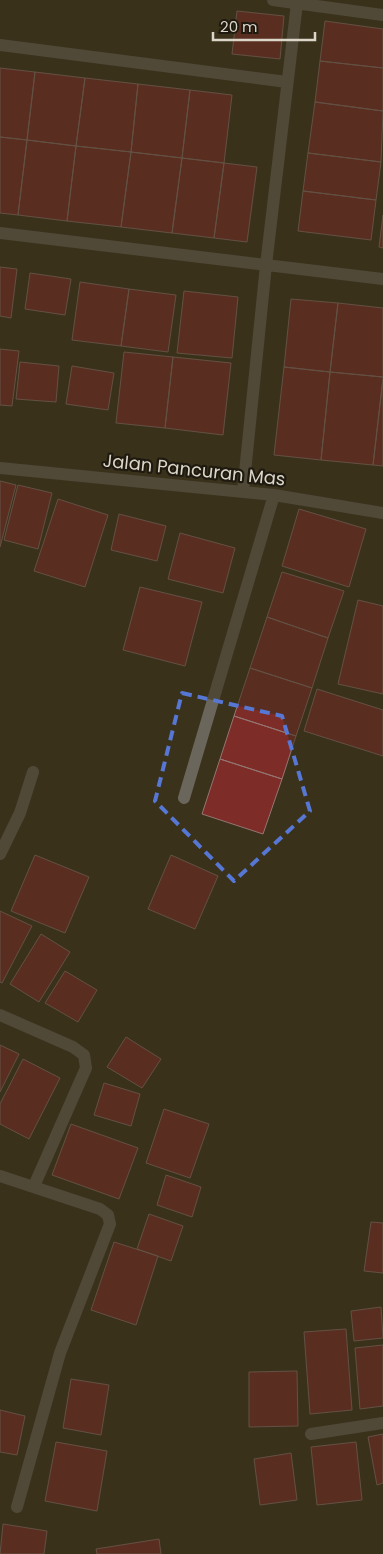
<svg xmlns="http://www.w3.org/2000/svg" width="383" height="1554" font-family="Poppins,sans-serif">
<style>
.building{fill:#7e2c28;stroke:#947672}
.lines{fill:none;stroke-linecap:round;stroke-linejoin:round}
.minor{stroke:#6a665b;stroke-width:12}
.marked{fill:none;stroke:#5677d4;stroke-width:4;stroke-dasharray:10 6;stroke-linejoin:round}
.labels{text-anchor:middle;stroke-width:4.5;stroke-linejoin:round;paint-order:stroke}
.street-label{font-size:18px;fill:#dcd6c9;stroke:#1f1a10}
</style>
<rect width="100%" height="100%" fill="#3b321c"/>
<!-- building -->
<path class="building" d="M237 11 284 16 280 59 232 54Z
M325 21 383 29V68L320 61Z
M320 61 383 68V111L315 102Z
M0 68 35 72 27 140 0 137Z
M35 72 85 78 76 146 27 140Z
M85 78 138 84 131 152 76 146Z
M138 84 190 90 182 158 131 152Z
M190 90 232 95 224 163 182 158Z
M315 102 383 111 381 162 308 153Z
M0 137 27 140 18 215 0 213Z
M27 140 76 146 67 221 18 215Z
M76 146 131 152 121 227 67 221Z
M131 152 182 158 172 233 121 227Z
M308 153 381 162 376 200 303 191Z
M182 158 224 163 214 238 172 233Z
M224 163 257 167 247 242 214 238Z
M303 191 376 200 371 240 298 231Z
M383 215V248L379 247Z
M0 267 17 269 11 318 0 316Z
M30 273 71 279 65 315 25 309Z
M80 282 129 289 121 346 72 340Z
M129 289 176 295 168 352 121 346Z
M184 291 238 297 232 358 177 353Z
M291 299 338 303 330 372 284 367Z
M338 303 383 308V377L330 372Z
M0 349 19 351 12 406 0 405Z
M124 352 173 357 165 428 116 423Z
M173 357 231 363 223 435 165 428Z
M20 362 59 366 56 402 16 399Z
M72 366 114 373 108 410 66 404Z
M284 367 330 372 321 460 274 455Z
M330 372 383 377 373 465 321 460Z
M383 380V466L373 465Z
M0 481 16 485 0 547Z
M18 485 52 493 38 549 4 540Z
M58 499 108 515 85 587 34 571Z
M299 509 366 529 349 587 282 566Z
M119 514 166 526 157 561 111 550Z
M180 533 235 548 223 593 168 579Z
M282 572 344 591 328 638 267 617Z
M140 587 202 602 185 666 123 650Z
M358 600 383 606V694L338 684Z
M267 617 328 638 312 688 250 668Z
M250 668 312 688 296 736 234 716Z
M317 689 383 710V756L304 731Z
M234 716 296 736 282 779 220 759Z
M220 759 282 779 263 834 202 814Z
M35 855 89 877 65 933 11 911Z
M171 855 218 876 195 929 148 909Z
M0 911 32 926 2 983 0 982Z
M41 934 70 952 39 1002 10 984Z
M65 971 97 990 78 1022 45 1003Z
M126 1037 161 1059 142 1088 107 1067Z
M0 1045 19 1054 0 1092Z
M23 1059 60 1078 29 1139 0 1124V1104Z
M104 1083 140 1094 131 1126 94 1115Z
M164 1109 209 1124 190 1178 146 1163Z
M71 1124 138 1148 119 1199 52 1175Z
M166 1175 201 1187 192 1217 157 1205Z
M149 1214 183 1226 171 1261 137 1249Z
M371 1222 383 1223V1273L364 1271Z
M114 1242 158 1256 136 1325 91 1310Z
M381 1307 383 1338 354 1341 351 1311Z
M346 1329 352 1410 310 1414 304 1332Z
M383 1345V1406L360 1409 355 1348Z
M297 1371 298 1426 249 1427V1372Z
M71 1379 109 1385 101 1435 63 1428Z
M0 1410 25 1416 17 1455 0 1452Z
M383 1434V1483L377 1485 368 1437Z
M56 1442 107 1451 97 1511 45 1501Z
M356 1442 362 1500 317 1505 311 1447Z
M291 1453 297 1500 260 1505 254 1459Z
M3 1524 47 1531 44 1554H0Z
M159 1539 161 1554H97L96 1549Z"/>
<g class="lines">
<!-- minor -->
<path class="minor" d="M273 0 383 15
M0 45 287 82
M0 233 383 279
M0 468 274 495 383 513
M243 492 266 265 297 3
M184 798 274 495
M0 854 20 813 33 772
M0 1015 73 1047 84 1055 86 1068 34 1186
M0 1176 100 1209 108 1215 110 1224 60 1353 17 1507
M311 1434 383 1423"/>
</g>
<!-- marked area -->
<path d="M0 0H383V1554H0ZM182 693 282 716 310 811 234 881 155 801Z" fill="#3b321c" fill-opacity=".55" fill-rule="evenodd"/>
<path class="marked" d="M182 693 282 716 310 811 234 881 155 801Z"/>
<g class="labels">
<!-- street labels -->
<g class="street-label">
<text transform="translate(194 470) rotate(6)" y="6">Jalan Pancuran Mas</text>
</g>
</g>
<!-- scale -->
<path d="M213 32v8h102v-8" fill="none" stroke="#dcd6c9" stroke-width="2.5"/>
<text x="220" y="32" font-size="15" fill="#dcd6c9" stroke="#1f1a10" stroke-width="4" paint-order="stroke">20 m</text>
</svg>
